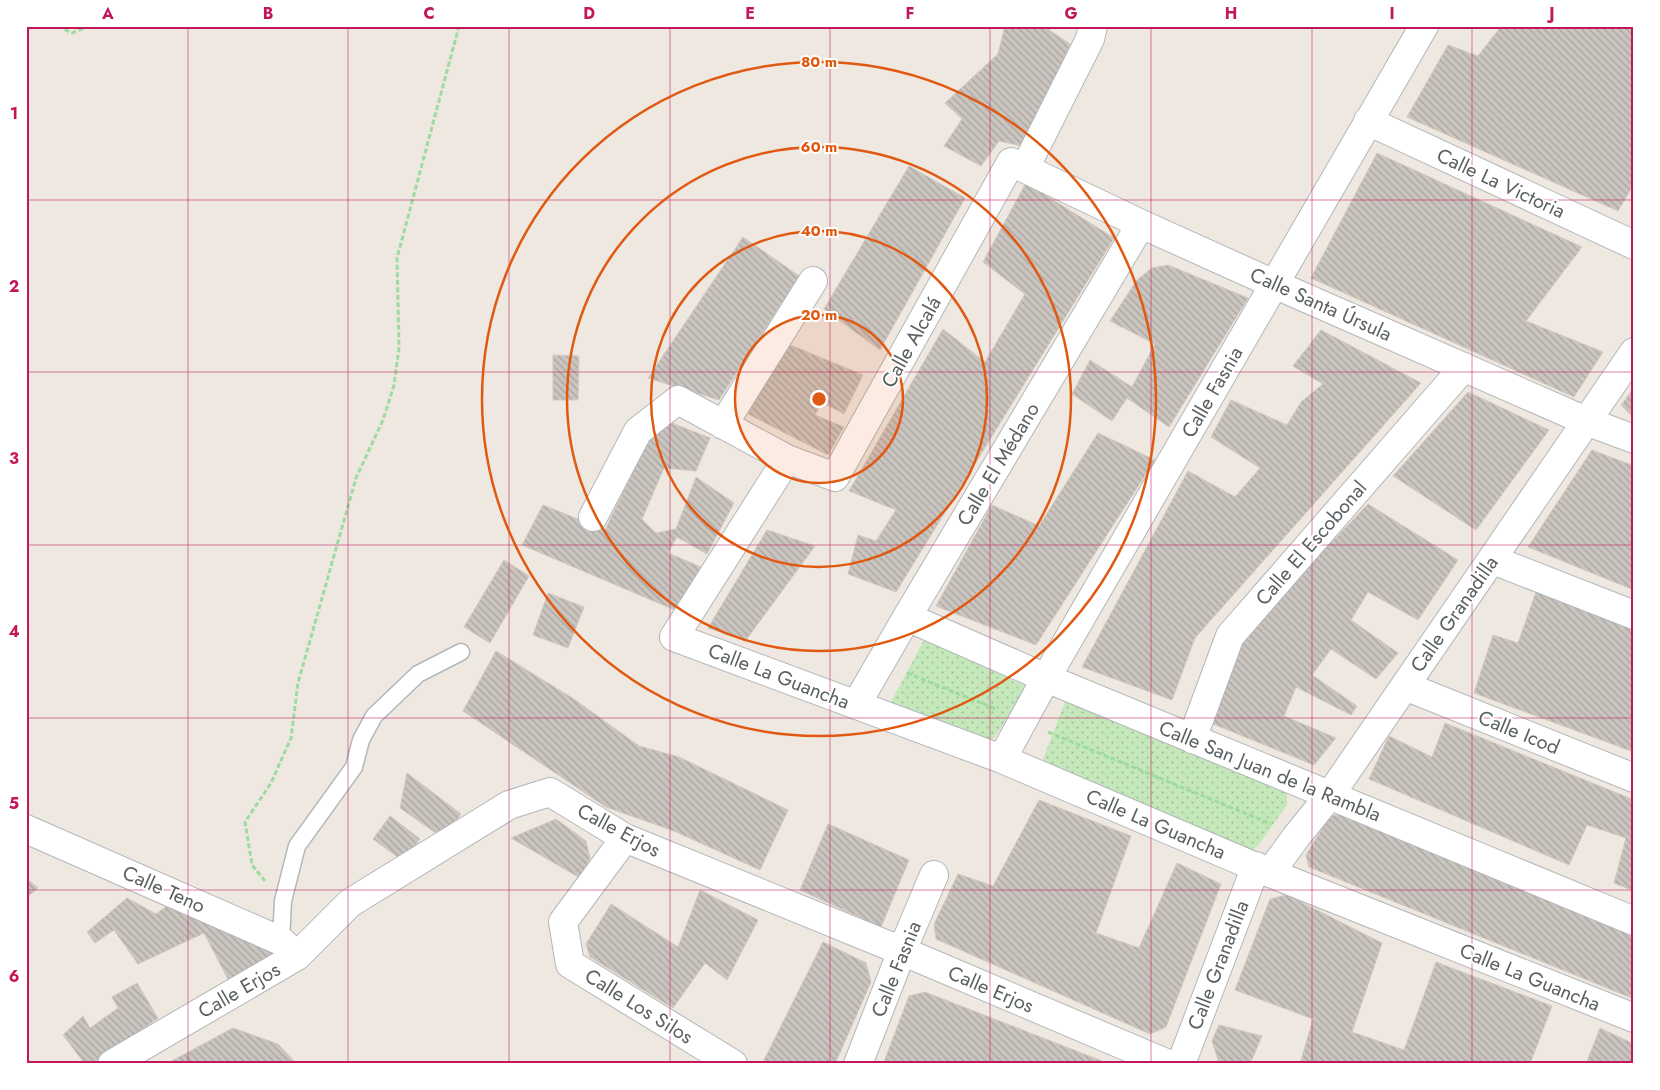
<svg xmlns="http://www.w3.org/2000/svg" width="1660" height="1090" font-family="Jost,sans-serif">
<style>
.garden{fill:url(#garden-dots)}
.building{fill:url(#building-back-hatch);stroke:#d3c8bf}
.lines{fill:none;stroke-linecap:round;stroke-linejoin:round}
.service-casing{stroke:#b2b7ba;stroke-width:19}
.minor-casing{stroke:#b2b7ba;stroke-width:30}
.path{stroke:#9ddb9f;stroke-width:3;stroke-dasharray:5 2.5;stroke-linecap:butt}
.service{stroke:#fff;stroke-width:16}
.minor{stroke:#fff;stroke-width:28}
.grid{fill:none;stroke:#c2185b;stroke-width:1;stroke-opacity:0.55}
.ring{fill:none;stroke:#e15910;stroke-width:2.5}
.labels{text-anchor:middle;stroke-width:4;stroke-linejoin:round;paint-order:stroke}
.street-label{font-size:20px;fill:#5a6063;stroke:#fff}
.centre{fill:#e15910;stroke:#fff;stroke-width:2.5}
.ring-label{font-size:15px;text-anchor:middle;font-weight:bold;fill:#e15910;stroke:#fff;stroke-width:4;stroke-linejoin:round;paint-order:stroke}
.neatline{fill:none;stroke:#c2185b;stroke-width:2}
.grid-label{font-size:16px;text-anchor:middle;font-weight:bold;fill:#c2185b}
</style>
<defs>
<pattern id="garden-dots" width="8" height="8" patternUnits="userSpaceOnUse" patternTransform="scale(1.25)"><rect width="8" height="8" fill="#c5e8bb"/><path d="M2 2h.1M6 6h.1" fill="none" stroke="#a3bf9c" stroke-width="1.8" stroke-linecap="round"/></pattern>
<pattern id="building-back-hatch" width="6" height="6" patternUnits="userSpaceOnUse" patternTransform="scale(1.25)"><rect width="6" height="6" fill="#cbc5c0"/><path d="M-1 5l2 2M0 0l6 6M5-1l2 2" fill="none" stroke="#a8a3a0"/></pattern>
</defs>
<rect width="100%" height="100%" fill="#eee8e1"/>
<!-- garden -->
<path class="garden" d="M925 638 1027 687 994 738 981 740 891 702Z
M1066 699 1287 792V805L1258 846 1250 851 1040 767Z"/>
<!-- building -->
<path class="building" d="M1005 26H1052L1049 30 1070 44 1027 147 999 141 981 166 944 146 962 119 945 103 998 54Z
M1493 26H1634V184L1618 211 1407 117 1448 45 1478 56 1499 29Z
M1377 153 1582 247 1526 321 1603 352 1574 397 1311 278Z
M909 166 965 198 880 350 824 309Z
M1026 183 1114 238 896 592 848 574 858 535 876 541 896 510 849 491 943 329 985 362 1025 294 983 262Z
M743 237 799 276 719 400 648 378Z
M1168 265 1248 298 1169 427 1127 398 1112 421 1072 394 1090 360 1132 387 1155 344 1110 321 1137 280 1152 268Z
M1321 330 1421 383 1195 638 1172 700 1082 667 1188 471 1235 497 1260 468 1211 437 1231 400 1287 425 1301 402 1323 384 1293 366Z
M788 344 863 375 844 414 822 402 815 415 844 427 828 455 748 414Z
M553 355 579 356 578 400H553Z
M1634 388V418L1621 405Z
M1468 392 1549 430 1476 530 1393 476Z
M672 423 710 438 696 471 664 468 642 519 656 533 676 529 696 477 734 503 707 554 677 537 668 553 701 567 677 611 522 545 543 505 605 530 648 441Z
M1098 433 1155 460 1036 645 936 606 992 505 1039 526Z
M1592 450 1634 466V590L1528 547Z
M1368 504 1458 560 1418 620 1368 592 1351 620 1398 653 1376 679 1331 649 1312 675 1357 706 1351 715 1296 687 1284 716 1336 738 1314 765 1213 724 1231 663 1253 625Z
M767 530 815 546 746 640 708 628Z
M504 560 529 576 490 643 464 627Z
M1537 589 1634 630V745L1631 751 1474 693 1493 635 1518 643Z
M548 593 584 607 568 648 533 635Z
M496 651 574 699 639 746 679 757 788 810 760 870 674 831 606 807 463 711Z
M1445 723 1634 800V891L1614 883 1626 838 1587 825 1569 865 1369 779 1389 736 1432 757Z
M407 773 461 814 443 838 400 808Z
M1039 800 1131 836 1096 933 1139 948 1177 863 1221 884 1166 1027 1150 1034 936 939 934 924 958 874 993 886Z
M1348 813 1634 931V999L1309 867 1306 855 1330 816Z
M390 816 420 839 403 861 373 839Z
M556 819 586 841 590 858 580 878 511 838Z
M828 824 909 860 881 927 800 890Z
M26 878 38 888 26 898Z
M700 890 758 920 727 980 705 963 673 1008 590 957 586 944 611 904 678 947Z
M1287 895 1382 943 1352 1032 1404 1050 1436 962 1552 1006 1530 1064H1300L1313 1019 1235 990 1270 899Z
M127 898 156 914 174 901 283 956 230 983 204 933 138 964 114 930 95 943 87 932Z
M823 942 866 963 871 982 835 1064H762Z
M137 983 158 1018 93 1064H85L63 1035 83 1016 90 1028 118 1008 112 997Z
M925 992 1102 1061V1064H883L909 996Z
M1219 1025 1262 1036 1250 1064 1219 1063 1212 1041Z
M233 1028 278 1044 297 1064H166Z
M1600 1028 1634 1044V1064H1586Z"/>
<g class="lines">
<defs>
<path id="service" d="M281 941 283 901 297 846 354 767 361 740 374 716 418 674 461 652"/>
<path id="minor" d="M1368 121 1634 245
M1025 168 1090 39 1093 26
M723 425 813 281
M787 459 674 637 1002 759 1270 873 1634 1018
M593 517 638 431 678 400 787 459 835 477 1011 162 1141 224 1274 284 1586 421 1634 439
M1493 560 1634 615
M907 617 1046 678 1634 921
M1405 686 1634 778
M856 705 907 617 1141 224
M1192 739 1230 636 1464 367
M1002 759 1046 678 1424 26
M26 829 281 941 297 956
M625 838 563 922 570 964 733 1064
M1270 873 1296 837 1330 795 1634 352
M112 1064 297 956 350 903 509 805 550 792 625 838 902 951 1168 1064
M858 1064 902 951 934 875
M1181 1064 1256 866"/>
</defs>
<!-- service casing -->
<use href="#service" class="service-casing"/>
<!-- minor casing -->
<use href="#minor" class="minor-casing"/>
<!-- path -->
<path class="path" d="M58 26 72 33 82 29 83 26
M907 673 996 709
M1048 732 1271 824
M265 881 252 865 245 822 271 783 291 738 298 683 356 478 383 420 394 385 399 348 397 258 459 26"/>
<!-- service -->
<use href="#service" class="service"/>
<!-- minor -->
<use href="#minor" class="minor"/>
</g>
<!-- grid -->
<path class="grid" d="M188 26V1064M348 26V1064M509 26V1064M670 26V1064M830 26V1064M990 26V1064M1151 26V1064M1312 26V1064M1472 26V1064M26 200H1634M26 372H1634M26 545H1634M26 718H1634M26 890H1634"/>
<!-- distance rings -->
<circle cx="819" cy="399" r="84" fill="#e15910" fill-opacity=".12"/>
<g class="ring">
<circle cx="819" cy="399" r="84"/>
<circle cx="819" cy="399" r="168"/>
<circle cx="819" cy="399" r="252"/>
<circle cx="819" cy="399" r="337"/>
</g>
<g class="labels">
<!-- street labels -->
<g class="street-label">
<text transform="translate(1501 183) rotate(25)" y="7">Calle La Victoria</text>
<text transform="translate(1321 304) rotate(24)" y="7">Calle Santa Úrsula</text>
<text transform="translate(911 342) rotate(-61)" y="7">Calle Alcalá</text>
<text transform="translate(1212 392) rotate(-60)" y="7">Calle Fasnia</text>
<text transform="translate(998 464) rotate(-59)" y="7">Calle El Médano</text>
<text transform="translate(1311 543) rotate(-49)" y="7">Calle El Escobonal</text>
<text transform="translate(1454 614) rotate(-55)" y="7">Calle Granadilla</text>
<text transform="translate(779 676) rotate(21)" y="7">Calle La Guancha</text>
<text transform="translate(1519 732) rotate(22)" y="7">Calle Icod</text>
<text transform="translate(1270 771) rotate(22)" y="7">Calle San Juan de la Rambla</text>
<text transform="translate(1156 824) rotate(23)" y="7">Calle La Guancha</text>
<text transform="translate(619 830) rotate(28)" y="7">Calle Erjos</text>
<text transform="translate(164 889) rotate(24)" y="7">Calle Teno</text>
<text transform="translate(1218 965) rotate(-69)" y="7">Calle Granadilla</text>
<text transform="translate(896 969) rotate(-68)" y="7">Calle Fasnia</text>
<text transform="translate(1530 977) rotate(22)" y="7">Calle La Guancha</text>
<text transform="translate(991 989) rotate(23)" y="7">Calle Erjos</text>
<text transform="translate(239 990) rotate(-30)" y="7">Calle Erjos</text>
<text transform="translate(639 1006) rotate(32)" y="7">Calle Los Silos</text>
</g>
</g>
<circle cx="819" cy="399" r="8" class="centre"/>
<g class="ring-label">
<text x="819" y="67">80 m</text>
<text x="819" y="152">60 m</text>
<text x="819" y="236">40 m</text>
<text x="819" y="320">20 m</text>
</g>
<!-- border -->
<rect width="1660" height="1090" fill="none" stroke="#ffffff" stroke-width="55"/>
<rect x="28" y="28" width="1604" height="1034" class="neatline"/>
<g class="grid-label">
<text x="108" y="19">A</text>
<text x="268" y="19">B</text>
<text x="429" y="19">C</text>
<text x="589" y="19">D</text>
<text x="750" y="19">E</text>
<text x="910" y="19">F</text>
<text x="1071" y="19">G</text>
<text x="1231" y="19">H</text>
<text x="1392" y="19">I</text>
<text x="1552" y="19">J</text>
<text x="14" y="119">1</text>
<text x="14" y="292">2</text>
<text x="14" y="464">3</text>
<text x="14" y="637">4</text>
<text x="14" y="809">5</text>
<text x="14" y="982">6</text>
</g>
</svg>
